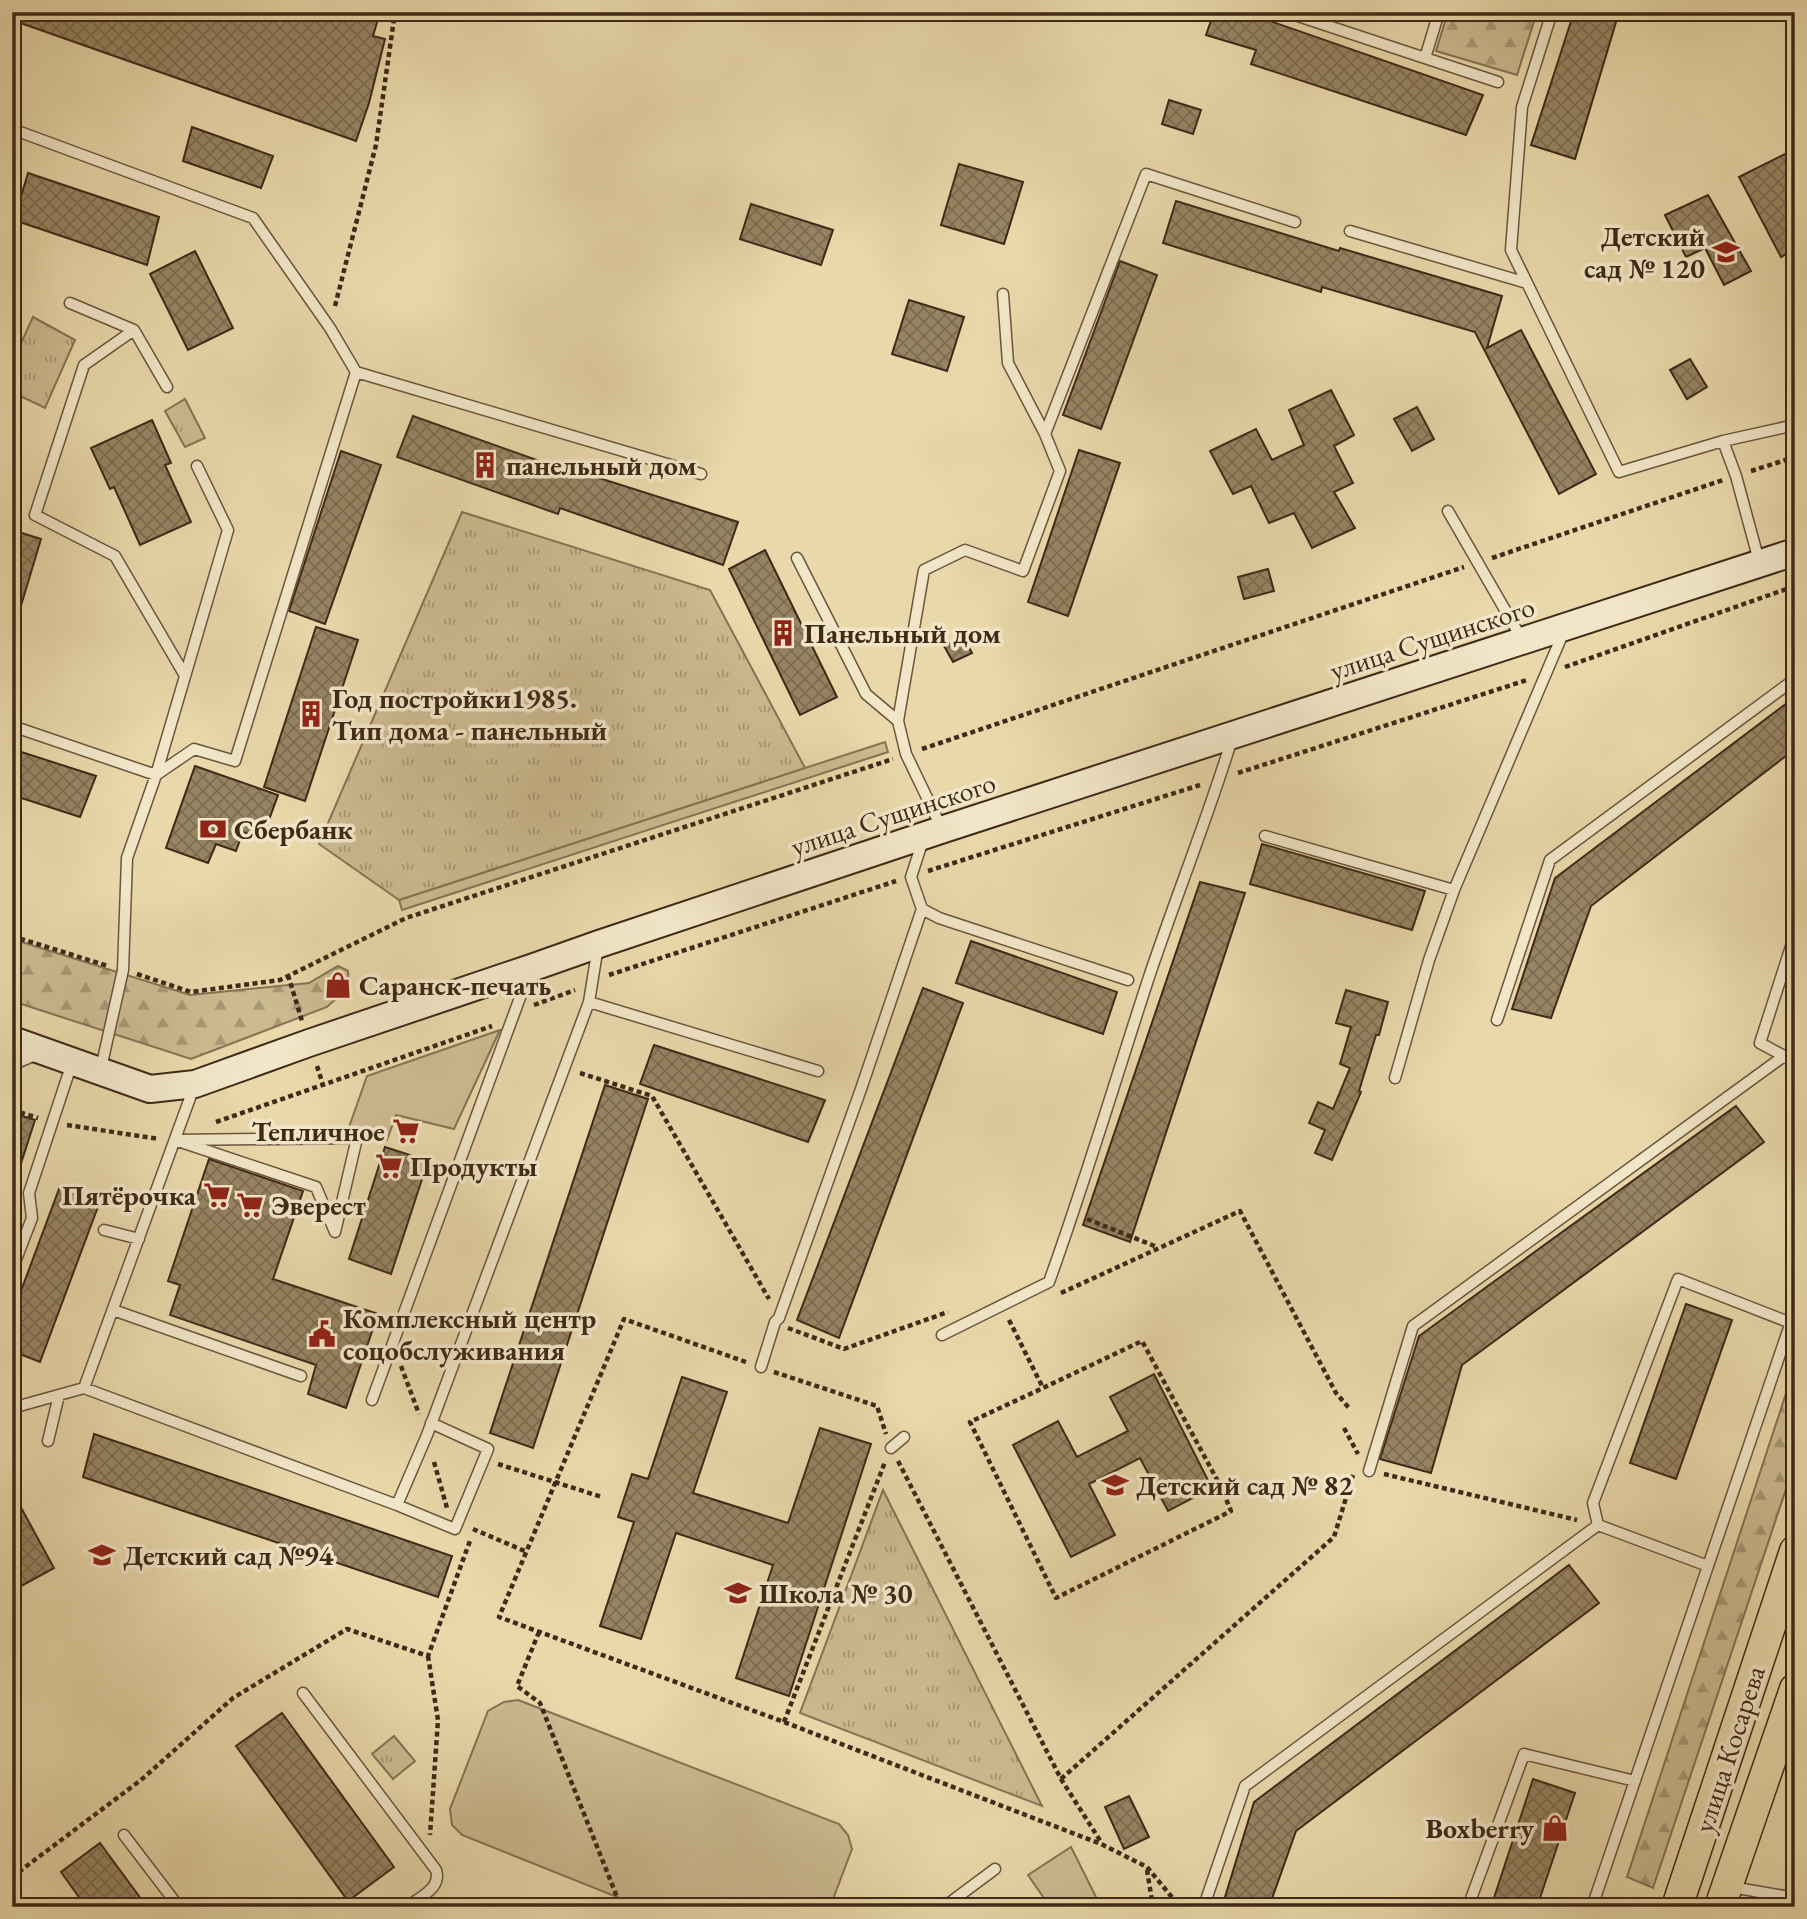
<svg xmlns="http://www.w3.org/2000/svg" width="1807" height="1919" font-family="'EB Garamond',serif">
<style>
.grass{fill:#ccba91;stroke:#867254;stroke-width:2}
.forest{fill:url(#forest-firs);stroke:#867254;stroke-width:2}
.park{fill:url(#park-tufts);stroke:#867254;stroke-width:2}
.building{fill:url(#building-cross-hatch);stroke:#3f2917;stroke-width:2}
.lines{fill:none;stroke-linecap:round;stroke-linejoin:round}
.lane-casing{stroke:#6a553c;stroke-width:13}
.secondary-casing{stroke:#3f2917;stroke-width:30}
.primary-casing{stroke:#3f2917;stroke-width:33}
.path{stroke:#3f2917;stroke-width:4.5;stroke-dasharray:5 3.5;stroke-linecap:butt}
.lane{stroke:#f1e6c8;stroke-width:10}
.secondary{stroke:#f1e6c8;stroke-width:26}
.primary{stroke:#e9d8aa;stroke-width:30}
.labels{text-anchor:middle;stroke-width:7;stroke-linejoin:round;paint-order:stroke}
.poi-label{font-size:28px;font-weight:bold;fill:#3f2917;stroke:#f1e6c8;text-anchor:start}
.street-label{font-size:28px;fill:#3f2917;stroke:#f1e6c8}
</style>
<defs>
<pattern id="forest-firs" width="22" height="20" patternUnits="userSpaceOnUse" patternTransform="scale(1.75)"><rect width="22" height="20" fill="#ccba91"/><path d="M5 1l3.5 6h-7zM16 11l3.5 6h-7z" fill="#a79775"/></pattern>
<pattern id="park-tufts" width="24" height="20" patternUnits="userSpaceOnUse" patternTransform="scale(1.75)"><rect width="24" height="20" fill="#ccba91"/><path d="M3 7l-1-3M5 7V3M7 7l1-3M15 17l-1-3M17 17v-4M19 17l1-3" fill="none" stroke="#a79775"/></pattern>
<pattern id="building-cross-hatch" width="8" height="8" patternUnits="userSpaceOnUse" patternTransform="scale(1.75)"><rect width="8" height="8" fill="#978463"/><path d="M0 0l8 8M0 8l8-8" fill="none" stroke="#7d6c51"/></pattern>
</defs>
<rect width="100%" height="100%" fill="#e9d8aa"/>
<filter id="stains"><feTurbulence type="fractalNoise" baseFrequency=".00286" numOctaves="4"/><feColorMatrix values="0 0 0 0 .2 0 0 0 0 .09 0 0 0 0 .02 0 0 0 .5 -.17"/></filter>
<radialGradient id="worn" r=".72"><stop offset=".6" stop-color="#630" stop-opacity="0"/><stop offset="1" stop-color="#630" stop-opacity=".3"/></radialGradient>
<!-- grass -->
<path class="grass" d="M885 742 888 752 402 910 399 900Z
M500 1030 454 1129 396 1115 387 1140 348 1130 367 1076Z
M518 1700 839 1824 848 1835 852 1849 830 1907H642L462 1835 452 1825 450 1809 488 1711 504 1702Z
M1071 1847 1101 1907H1050L1028 1875Z"/>
<!-- forest -->
<path class="forest" d="M1448 12H1537L1517 75 1436 51Z
M12 939 190 995 309 983 338 966 348 971 349 987 327 1007 191 1059 12 1001Z
M1795 1366V1462L1653 1888 1627 1877Z"/>
<!-- park -->
<path class="park" d="M33 317 75 340 45 408 12 392V363Z
M185 399 205 438 185 447 165 411Z
M462 512 710 590 805 768 399 900 319 844Z
M883 1490 1042 1806 800 1713Z
M394 1736 415 1761 393 1779 372 1754Z"/>
<!-- building -->
<path class="building" d="M12 12H137L159 20 160 12H380L373 36 385 39 369 103 356 141 12 20Z
M1214 12H1244L1483 95 1466 135 1251 64 1256 50 1206 35Z
M1574 12H1619L1575 159 1531 145Z
M1169 100 1201 110 1193 134 1162 124Z
M192 127 273 156 261 188 183 161Z
M1785 154 1795 172V204L1787 208 1795 224V249L1781 257 1739 177Z
M959 164 1023 182 1004 244 941 225Z
M28 173 159 217 147 265 14 220Z
M1708 195 1751 271 1724 285 1705 248 1686 257 1665 215Z
M1176 201 1339 251 1340 248 1502 296 1487 348 1521 330 1596 474 1559 494 1475 332 1322 287 1321 292 1163 243Z
M751 204 833 230 821 265 740 239Z
M195 251 233 328 188 350 150 274Z
M1120 261 1157 275 1101 429 1063 415Z
M909 300 964 317 947 371 892 354Z
M1690 359 1707 387 1687 399 1670 370Z
M1331 390 1354 435 1334 446 1353 483 1334 492 1355 528 1312 548 1294 513 1269 523 1251 486 1233 494 1210 451 1256 429 1272 460 1304 445 1289 410Z
M1417 407 1434 439 1412 451 1394 419Z
M413 416 576 474 577 471 738 522 723 565 560 508 558 514 397 457Z
M152 420 171 463 165 465 191 522 140 545 114 487 110 489 91 448Z
M1079 450 1120 463 1068 616 1028 602Z
M341 451 381 465 325 624 289 611Z
M12 530 41 539 17 619 12 618Z
M765 550 837 697 800 715 729 569Z
M1268 569 1274 591 1244 599 1238 577Z
M316 627 358 640 305 801 264 787Z
M963 636 972 653 953 662 944 646Z
M1795 697V749L1591 906 1551 1018 1512 1009 1555 878Z
M12 749 96 776 80 817 12 795Z
M195 766 278 795 262 839 243 832 236 851 216 844 208 863 166 848Z
M1262 844 1425 891 1412 930 1250 884Z
M1200 882 1245 893 1130 1242 1083 1225Z
M971 941 1117 992 1103 1034 956 983Z
M923 988 963 1003 839 1338 797 1320Z
M1346 990 1388 1002 1379 1035H1376L1359 1091 1361 1092 1332 1160 1315 1153 1325 1130 1309 1123 1318 1102 1333 1109 1350 1068 1340 1064 1351 1027 1336 1023Z
M654 1045 825 1100 808 1142 640 1084Z
M605 1085 648 1099 533 1448 490 1433Z
M1736 1106 1764 1142 1462 1365 1431 1473 1380 1459 1419 1336Z
M12 1113 35 1120 16 1179 12 1178Z
M385 1147 428 1161 391 1274 349 1259Z
M209 1159 303 1191 273 1279 378 1314 346 1408 308 1394 316 1365 170 1315 180 1285 168 1281Z
M59 1189 99 1204 40 1362 12 1351V1315Z
M1686 1304 1732 1320 1676 1479 1630 1463Z
M1154 1374 1212 1488 1168 1511 1140 1458 1089 1484 1115 1535 1071 1557 1013 1445 1058 1421 1077 1457 1128 1431 1110 1397Z
M682 1377 727 1392 693 1493 788 1523 820 1428 871 1444 789 1696 736 1678 773 1565 676 1533 641 1639 600 1626 634 1522 618 1517 632 1474 648 1479Z
M94 1434 452 1556 438 1597 83 1477Z
M12 1491 54 1568 12 1591Z
M1569 1565 1599 1603 1296 1831 1269 1907H1222L1254 1802Z
M282 1713 394 1867 348 1901 236 1746Z
M1533 1779 1575 1793 1537 1907H1491Z
M1129 1796 1149 1837 1124 1849 1105 1807Z
M100 1843 147 1907H86L61 1872Z"/>
<g class="lines">
<defs>
<path id="lane" d="M1286 12 1425 58 1439 12
M1552 12 1522 107 1511 250 1619 472 1723 441 1795 425
M1425 58 1498 82
M12 129 253 218 330 328 356 372 235 761 194 749 156 775 12 726
M1350 231 1527 283
M70 303 134 330 84 365 35 515 115 556 184 674
M134 330 167 387
M356 372 701 474
M1045 434 1146 174 1295 222
M1723 441 1736 476 1759 561
M1448 511 1523 641
M797 558 866 694 898 721
M942 829 906 754 898 721 924 570 965 550 1023 571 1060 471 1045 434 1008 363 1003 294
M1265 836 1454 890
M922 909 939 918 1128 980
M589 1002 818 1071
M1497 1020 1550 860 1795 679
M1778 1053 1795 1062
M12 1065 38 1054
M101 1068 123 970 127 858 156 775 228 530 197 466
M1395 1078 1429 960 1454 890 1564 631
M357 1138 335 1232 316 1187 175 1140Z
M104 1230 139 1239
M12 1270 32 1218 29 1193 72 1063
M113 1310 301 1376
M942 1335 1049 1282C1085 1182 1115 1081 1148 980 1175 899 1207 820 1232 739
M761 1367 775 1322 779 1318 861 1089 922 909 911 877 923 840
M84 1388 397 1505 455 1529 488 1449 431 1423
M372 1400 529 973
M12 1408 84 1388 194 1087
M48 1441 59 1395
M891 1448 904 1437
M1369 1471 1413 1326 1784 1056 1760 1043 1795 934
M397 1505 427 1435 589 1002 598 946
M1598 1525 1593 1503 1678 1279 1791 1323
M1598 1525 1708 1566
M303 1693 436 1870C442 1888 420 1897 407 1907
M124 1835 179 1907
M1731 1887 1790 1897 1795 1896
M1207 1897 1245 1786 1598 1525
M944 1907 995 1869
M1468 1907 1524 1754 1635 1781
M1592 1907 1795 1310"/>
<path id="secondary" d="M12 1040 150 1089 195 1084 309 1043 531 968 599 944 944 829 1795 552"/>
<path id="primary" d="M1677 1907 1795 1551
M1720 1907 1795 1689"/>
</defs>
<!-- lane casing -->
<use href="#lane" class="lane-casing"/>
<!-- secondary casing -->
<use href="#secondary" class="secondary-casing"/>
<!-- primary casing -->
<use href="#primary" class="primary-casing"/>
<!-- path -->
<path class="path" d="M335 306 376 145 395 12
M1751 471 1795 457
M1492 558 1723 480
M1565 667 1795 586
M922 749 1464 567
M1238 773 1527 680
M928 871 1200 785
M12 936 108 966
M137 974 191 992 280 980 406 918 893 759
M288 975 302 1021
M609 975 896 881
M534 1005 575 990
M317 1066 323 1085
M580 1073 652 1096 769 1299
M12 1110 38 1118
M216 1122 492 1026
M67 1125 159 1139
M1087 1219 1157 1247
M1061 1293 1240 1211 1336 1393 1349 1408
M1791 1295 1795 1282
M1009 1320 1043 1388 1142 1341 1221 1487 1231 1511 1056 1598 970 1422 1043 1388
M788 1328 844 1349 948 1312
M746 1362 624 1319 499 1617 784 1722 1101 1844 1147 1867 1180 1907
M401 1366 419 1414
M774 1372 877 1406 886 1434
M1344 1428 1358 1454
M898 1461 1061 1779 1101 1842
M434 1462 447 1508
M498 1464 602 1497
M1384 1474 1577 1520
M473 1529 527 1552
M539 1632 517 1686 540 1703 621 1907
M428 1656 438 1720 430 1835
M784 1722 885 1462
M1061 1779 1334 1537 1353 1475
M1147 1870 1153 1907
M12 1877 141 1780 233 1698 347 1629 428 1656 471 1538"/>
<!-- lane -->
<use href="#lane" class="lane"/>
<!-- secondary -->
<use href="#secondary" class="secondary"/>
<!-- primary -->
<use href="#primary" class="primary"/>
</g>
<!-- icons -->
<defs>
<symbol id="school-bare" viewBox="-9 -9 18 18"><path d="M0-5L7-2L0 1L-7-2ZM-4 1L0 2.5L4 1V4Q0 6-4 4Z" fill="#8f2418" stroke="#f1e6c8" stroke-width="2.5" paint-order="stroke"/></symbol>
<symbol id="building-bare" viewBox="-9 -9 18 18"><path d="M-4-6H4V6H1V3H-1V6H-4ZM-2.5-4.3h1.7v1.8h-1.7ZM.8-4.3h1.7v1.8H.8ZM-2.5-1h1.7V.8h-1.7ZM.8-1h1.7V.8H.8Z" fill="#8f2418" stroke="#f1e6c8" stroke-width="2.5" paint-order="stroke"/></symbol>
<symbol id="bank-bare" viewBox="-9 -9 18 18"><path d="M-6-4H6V4H-6ZM0-2.3a2.3 2.3 0 1 0 0 4.6a2.3 2.3 0 1 0 0-4.6Z" fill="#8f2418" stroke="#f1e6c8" stroke-width="2.5" paint-order="stroke"/></symbol>
<symbol id="shop-bare" viewBox="-9 -9 18 18"><path d="M-5-2.5h2.3a2.7 3.5 0 0 1 5.4 0H5L5.5 6h-11ZM-1.5-2.5h3a1.5 2.3 0 0 0-3 0Z" fill="#8f2418" stroke="#f1e6c8" stroke-width="2.5" paint-order="stroke"/></symbol>
<symbol id="supermarket-bare" viewBox="-9 -9 18 18"><path d="M-6-5.5h2.5l.6 2H6L4.5 2H-2.5L-4.4-4H-6ZM-1.5 3.2a1.3 1.3 0 1 0 .1 0ZM3 3.2a1.3 1.3 0 1 0 .1 0Z" fill="#8f2418" stroke="#f1e6c8" stroke-width="2.5" paint-order="stroke"/></symbol>
<symbol id="civic-bare" viewBox="-9 -9 18 18"><path d="M-.6-6.5H3V-4.5H.6V-3L4-1V1h2V6H-6V1h2V-1L-.6-3ZM-1.2 2.5V6h2.4V2.5Z" fill="#8f2418" stroke="#f1e6c8" stroke-width="2.5" paint-order="stroke"/></symbol>
</defs>
<g fill-rule="evenodd">
<use href="#school-bare" x="1707" y="233" width="38" height="38"/>
<use href="#building-bare" x="466" y="446" width="38" height="38"/>
<use href="#building-bare" x="764" y="614" width="38" height="38"/>
<use href="#building-bare" x="292" y="695" width="38" height="38"/>
<use href="#bank-bare" x="194" y="810" width="38" height="38"/>
<use href="#shop-bare" x="319" y="966" width="38" height="38"/>
<use href="#supermarket-bare" x="387" y="1112" width="38" height="38"/>
<use href="#supermarket-bare" x="370" y="1147" width="38" height="38"/>
<use href="#supermarket-bare" x="198" y="1176" width="38" height="38"/>
<use href="#supermarket-bare" x="231" y="1186" width="38" height="38"/>
<use href="#civic-bare" x="303" y="1315" width="38" height="38"/>
<use href="#school-bare" x="1096" y="1466" width="38" height="38"/>
<use href="#school-bare" x="83" y="1536" width="38" height="38"/>
<use href="#school-bare" x="719" y="1574" width="38" height="38"/>
<use href="#shop-bare" x="1536" y="1809" width="38" height="38"/>
</g>
<g class="labels">
<!-- poi labels -->
<g class="poi-label">
<text x="1705" y="246" text-anchor="end">Детский<tspan x="1705" dy="32">сад № 120</tspan></text>
<text x="506" y="475">панельный дом</text>
<text x="804" y="643">Панельный дом</text>
<text x="332" y="708">Год постройки1985.<tspan x="332" dy="32">Тип дома - панельный</tspan></text>
<text x="234" y="839">Сбербанк</text>
<text x="359" y="995">Саранск-печать</text>
<text x="385" y="1141" text-anchor="end">Тепличное</text>
<text x="410" y="1176">Продукты</text>
<text x="196" y="1205" text-anchor="end">Пятёрочка</text>
<text x="271" y="1215">Эверест</text>
<text x="343" y="1328">Комплексный центр<tspan x="343" dy="32">соцобслуживания</tspan></text>
<text x="1136" y="1495">Детский сад № 82</text>
<text x="123" y="1565">Детский сад №94</text>
<text x="759" y="1603">Школа № 30</text>
<text x="1534" y="1838" text-anchor="end">Boxberry</text>
</g>
<!-- street labels -->
<g class="street-label">
<text transform="translate(1432 638) rotate(-18)" y="10">улица Сущинского</text>
<text transform="translate(893 814) rotate(-18)" y="10">улица Сущинского</text>
<text transform="translate(1729 1749) rotate(-72)" y="10">улица Косарева</text>
</g>
</g>
<!-- margin -->
<rect width="1807" height="1919" fill="none" stroke="#e9d8aa" stroke-width="42"/>
<rect x="14" y="14" width="1779" height="1891" fill="none" stroke="#3f2917" stroke-width="3.5"/>
<rect x="21" y="21" width="1765" height="1877" fill="none" stroke="#3f2917" stroke-width="2"/>
<rect width="100%" height="100%" filter="url(#stains)"/>
<rect width="100%" height="100%" fill="url(#worn)"/>
</svg>
